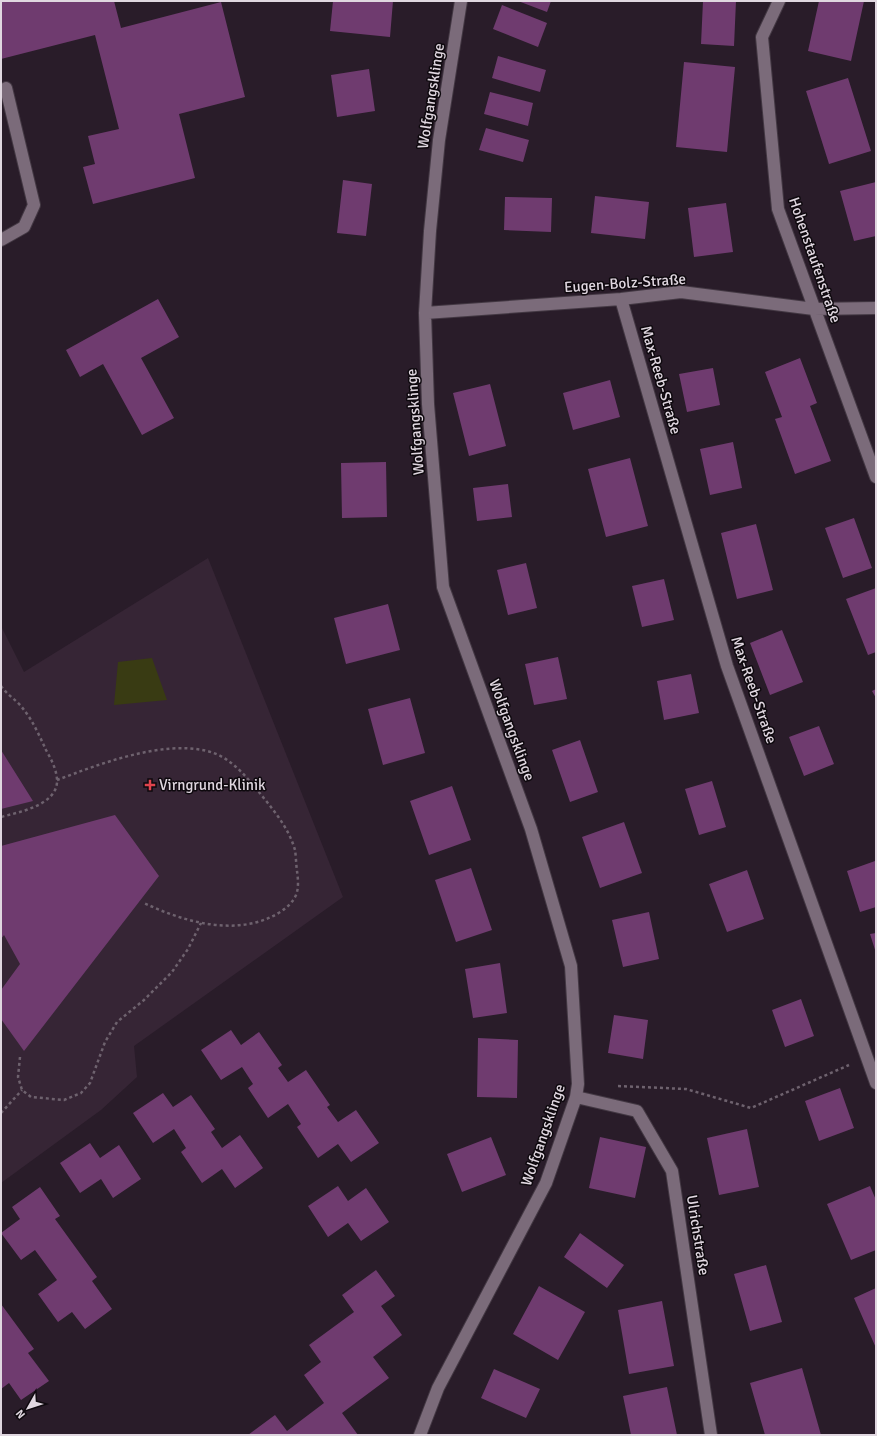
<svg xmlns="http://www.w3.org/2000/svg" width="877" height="1436" font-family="Signika,sans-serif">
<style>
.built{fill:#362535}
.green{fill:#393b13}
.building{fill:#6f3b6f}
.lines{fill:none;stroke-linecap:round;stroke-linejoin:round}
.minor-casing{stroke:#433843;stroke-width:14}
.path{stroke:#6e626e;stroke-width:2.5;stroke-dasharray:3 3;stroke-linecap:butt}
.minor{stroke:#7b6b7a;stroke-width:12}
.health-dot{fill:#e0444e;stroke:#0e090e;stroke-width:1.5}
.labels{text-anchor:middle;stroke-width:3;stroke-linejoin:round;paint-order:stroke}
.street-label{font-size:15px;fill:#e0d7e0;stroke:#0e090e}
.poi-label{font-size:15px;fill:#e0d7e0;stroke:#0e090e;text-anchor:start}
</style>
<rect width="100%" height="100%" fill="#291c29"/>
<!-- built -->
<path class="built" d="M208 558 343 897 134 1046 137 1077 101 1110 1 1183V626L24 672Z"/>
<!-- green -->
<path class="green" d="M152 658 167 700 114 705 118 662Z"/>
<!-- building -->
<path class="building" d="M1 1H114L121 28 221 2 245 97 179 114 195 178 93 204 83 167 95 164 88 136 119 129 95 35 1 59Z
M333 1H393L390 37 330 31Z
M518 1H551L547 12Z
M703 1H736L734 46 701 44Z
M819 1H864L851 61 808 51Z
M502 5 547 23 538 47 493 29Z
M498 56 546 70 540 92 492 78Z
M684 62 735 67 727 152 676 147Z
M369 69 375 111 337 117 331 75Z
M848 78 871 151 829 164 806 91Z
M490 92 533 103 528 126 484 114Z
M486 128 529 140 523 162 479 150Z
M343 180 372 184 366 236 337 233Z
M876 182V236L854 241 840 191Z
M595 196 649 202 645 239 591 233Z
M505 197 552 198 551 232 504 230Z
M726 203 733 252 694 257 688 208Z
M158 299 179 337 141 358 174 418 142 435 103 364 80 377 66 350Z
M800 358 817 403 810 406 831 461 795 474 775 419 782 417 765 372Z
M713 368 720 405 687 412 679 374Z
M610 380 620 417 573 430 563 393Z
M490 384 506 446 469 456 453 393Z
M733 442 742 488 710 495 700 449Z
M630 458 648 526 606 537 588 469Z
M386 462 387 517 342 518 341 463Z
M508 484 512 517 477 521 473 488Z
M854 518 872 568 843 578 825 528Z
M756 524 773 590 737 599 721 533Z
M526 563 537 608 508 615 497 570Z
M664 579 674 620 642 627 632 586Z
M876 588V652L868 655 846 599Z
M388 604 400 650 346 664 334 618Z
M782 630 803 682 770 695 750 643Z
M558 657 567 699 534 705 525 664Z
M691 674 699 713 664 720 657 681Z
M876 689V698L872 691Z
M410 698 425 753 383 765 368 709Z
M819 726 834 764 804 776 789 737Z
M580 740 598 792 570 802 552 750Z
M1 750 33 801 1 809Z
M712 781 726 827 699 835 685 789Z
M452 786 471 840 429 855 410 801Z
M115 815 159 876 24 1051 1 1019V990L20 964 4 935 1 939V846Z
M624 822 642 873 600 888 582 837Z
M875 861 876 907 860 912 847 871Z
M471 868 492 930 456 942 435 880Z
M747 870 764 919 727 932 709 884Z
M649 912 659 959 623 967 612 920Z
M876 933V953L870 934Z
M500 963 507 1013 473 1018 465 969Z
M801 999 814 1036 785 1047 772 1010Z
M614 1015 648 1020 643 1059 608 1053Z
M231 1030 241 1045 259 1032 282 1065 278 1068 288 1082 306 1070 330 1105 327 1107 338 1122 356 1110 379 1143 351 1162 338 1144 318 1158 297 1127 301 1124 288 1104 268 1118 248 1088 253 1084 242 1067 221 1080 201 1050Z
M478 1038 518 1040 517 1098 477 1097Z
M840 1088 854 1128 819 1141 805 1101Z
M163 1093 173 1107 191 1095 215 1129 211 1132 222 1148 240 1135 263 1168 235 1188 222 1169 202 1183 181 1152 186 1148 174 1129 153 1143 133 1113Z
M747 1129 759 1187 719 1195 707 1138Z
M491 1137 506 1175 462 1192 447 1154Z
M600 1137 646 1147 635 1198 589 1188Z
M90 1143 100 1158 119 1145 141 1179 113 1198 101 1179 80 1193 60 1163Z
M338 1186 348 1201 366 1188 389 1222 361 1241 348 1223 328 1237 308 1206Z
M870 1186 876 1200V1250L851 1260 827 1204Z
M40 1187 60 1216 55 1219 97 1277 92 1281 112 1309 85 1329 72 1312 58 1322 38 1294 57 1280 35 1250 21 1260 1 1233 20 1219 12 1207Z
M580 1233 624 1265 607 1288 564 1257Z
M766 1265 782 1322 750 1331 734 1274Z
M376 1270 395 1296 381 1306 402 1335 373 1357 389 1378 342 1413 358 1435H248L275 1415 287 1431 324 1403 304 1375 321 1362 309 1345 354 1312 342 1295Z
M539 1286 585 1312 558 1360 513 1334Z
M876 1288V1348L854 1298Z
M662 1301 674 1366 629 1374 618 1310Z
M1 1304 34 1349 28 1353 49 1381 21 1400 9 1383 1 1389Z
M802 1368 821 1435H765L750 1383Z
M494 1369 540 1389 526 1418 481 1398Z
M667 1387 677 1435H631L623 1396Z"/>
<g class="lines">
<defs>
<path id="minor" d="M779 1 762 37 778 209 876 477
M1 240 24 227 34 205 6 88
M621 299 727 666 876 1083
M425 313 621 299 681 292 814 309 876 308
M576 1097 637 1111 672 1171 711 1435
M420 1435 438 1388 546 1183 576 1097 578 1084 571 966 531 829 443 587 428 404 425 313 430 231 439 140 461 1"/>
</defs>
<!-- minor casing -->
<use href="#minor" class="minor-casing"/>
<!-- path -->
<path class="path" d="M1 686C7 695 18 701 24 710 33 721 40 737 46 750 51 759 56 768 57 779 59 805 19 812 1 817
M57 780C100 764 161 740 207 751 229 756 244 774 258 791 272 808 289 828 295 850 296 856 296 864 297 871 298 878 299 888 296 895 292 904 285 909 277 914 236 937 184 922 144 903
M20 1057 18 1077 22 1090 31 1097 64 1100 81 1093 90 1083 105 1042 117 1022 144 1000 172 972 188 949 201 923
M618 1086 686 1089 751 1108 849 1065
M1 1113 22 1090"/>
<!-- minor -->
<use href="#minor" class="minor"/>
</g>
<!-- markers -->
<path class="health-dot" d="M148 779h4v4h4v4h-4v4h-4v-4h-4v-4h4z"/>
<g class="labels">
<!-- street labels -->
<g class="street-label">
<text transform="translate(431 96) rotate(-81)" y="5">Wolfgangsklinge</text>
<text transform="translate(815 260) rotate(71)" y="5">Hohenstaufenstraße</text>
<text transform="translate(625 283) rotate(-4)" y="5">Eugen-Bolz-Straße</text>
<text transform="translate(661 380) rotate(74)" y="5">Max-Reeb-Straße</text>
<text transform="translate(415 422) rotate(-94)" y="5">Wolfgangsklinge</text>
<text transform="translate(754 690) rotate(71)" y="5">Max-Reeb-Straße</text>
<text transform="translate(512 730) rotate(70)" y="5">Wolfgangsklinge</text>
<text transform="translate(543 1135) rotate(-71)" y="5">Wolfgangsklinge</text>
<text transform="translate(698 1235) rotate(81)" y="5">Ulrichstraße</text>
</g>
<!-- poi labels -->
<g class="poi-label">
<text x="159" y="790">Virngrund-Klinik</text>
</g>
</g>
<!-- border -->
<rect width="877" height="1436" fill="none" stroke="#e0d7e0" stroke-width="4"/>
<!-- north arrow -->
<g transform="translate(28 1408) rotate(231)" stroke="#0e090e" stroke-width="3" paint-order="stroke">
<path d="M0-3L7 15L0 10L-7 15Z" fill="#e0d7e0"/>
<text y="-6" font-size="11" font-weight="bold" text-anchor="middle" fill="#e0d7e0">N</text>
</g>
</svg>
